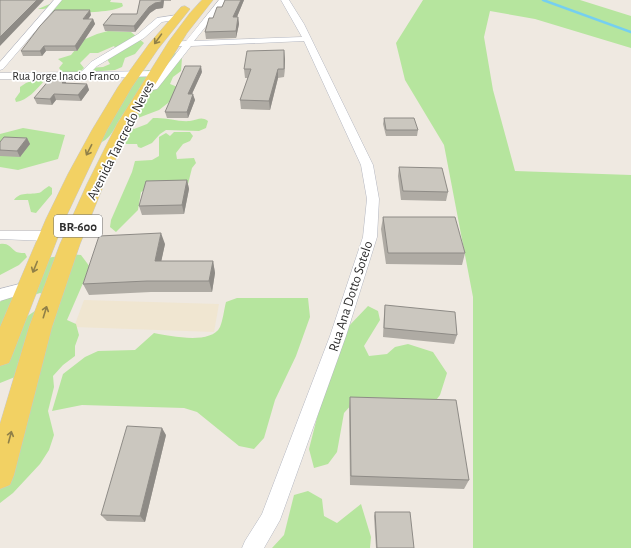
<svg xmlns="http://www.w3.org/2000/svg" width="631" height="548" font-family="'Alegreya Sans',sans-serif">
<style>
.education{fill:#f0e6d1}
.green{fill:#b6e59e}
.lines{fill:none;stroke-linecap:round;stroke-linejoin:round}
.stream{stroke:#75cff0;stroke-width:2.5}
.street-casing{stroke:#b4b7c1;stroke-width:1}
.primary-casing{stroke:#c9c9c9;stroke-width:1}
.street{fill:#fff;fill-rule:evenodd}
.primary{fill:#f2d163;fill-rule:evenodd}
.wall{fill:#afaba4}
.shaded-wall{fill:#8e8b86}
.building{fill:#cbc7bf;stroke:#8e8b86}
.oneway{stroke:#908048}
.labels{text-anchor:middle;stroke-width:3.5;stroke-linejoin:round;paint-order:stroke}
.far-street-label{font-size:12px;fill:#2e2e2e;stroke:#fff}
.shield{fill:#fff;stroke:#6d6d6d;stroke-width:1}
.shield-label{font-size:13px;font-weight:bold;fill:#2e2e2e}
.street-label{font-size:14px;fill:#2e2e2e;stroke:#fff}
</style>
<rect width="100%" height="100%" fill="#efe9e1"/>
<!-- education -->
<path class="education" d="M84 300 219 304 214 332 74 327Z"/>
<!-- green -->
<path class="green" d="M59 0H111L110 2 122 3 123 6C113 14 61 13 47 12L53 7 43 9H38Z
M423 0H580L631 16V48L535 19 490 11 484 37 493 90 515 171 631 175V548H473V297L444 145 405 80 396 43Z
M108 31 131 32 144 43 135 54 125 58 122 67 115 70 87 72 89 68 103 67 110 64 107 59 116 49 114 46 98 53H90L80 63 84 68 80 72H62L59 68 63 63 58 59 71 55 83 40 97 34Z
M175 53 182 58 181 71 173 77 170 84 180 88 168 103 159 110 130 121 128 126 134 129 147 124 153 118H157C168 118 179 122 190 121 198 120 201 116 208 121L206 128 199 131 166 130 160 134 152 143 141 148 138 147 137 144H122L129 108C116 118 116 136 100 143L90 136 139 72 149 70 152 76 167 59Z
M37 79 44 81C36 90 28 100 16 102L15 99 20 92V87L26 83Z
M23 128 65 135 58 159 18 170 0 167V134Z
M174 132H190L193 136 190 141 183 144 176 153 177 159 194 158 196 163 192 168 188 184 149 188 141 192 138 210 116 232 110 227 111 220 132 172 135 161 152 160 159 156V137L166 133 170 136Z
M49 186 52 188V194L36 213 31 212 28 200H14C21 190 33 196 41 192 43 190 46 188 49 186Z
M0 244C8 243 9 246 15 251 17 253 23 253 25 253L27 257 19 265 0 275Z
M70 254 81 255 90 267 67 320 76 324 79 335 75 346V356L63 365 53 376 54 387 48 411 54 435 49 450 40 464 13 493 0 503V459L15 377 0 383V349L19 322 42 306 49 298 40 293 28 297 0 328V302C16 289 27 268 46 259 52 256 64 256 70 254Z
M237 298H308L310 317 296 356 275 400 264 438 254 449 239 446 197 412 184 408 82 405 52 411 63 374 85 357 98 351 135 350 154 333C170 336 211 345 220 327 223 320 224 310 226 302Z
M368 306 378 311 380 320 364 346 369 356 387 354 395 347 408 344 433 352 447 373 440 395 433 404 353 403 344 413 337 452 328 464 314 468 309 449 320 406 347 328Z
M308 491 322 499 324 516 337 523 361 504 371 537 370 548H272L284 535 294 495Z"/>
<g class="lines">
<!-- stream -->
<path class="stream" d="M543 0 631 32"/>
<defs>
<path id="street" d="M54 0H62L3 69 0 70V62Z
M219 0H227L194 41 302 37 281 0H289L304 24 373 165 379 199 377 237 346 336 280 520 264 548H242L245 541 262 514 330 336 363 237 367 199 361 165 304 41 191 46 157 89 144 92 141 91 139 89 141 87 153 83 182 46H170L169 44 170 42 186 41Z
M177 15 181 17 180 19 162 22 144 38 97 66 91 72 154 71 158 74 157 76 82 79H0V73L81 72 91 62 138 34 157 18Z
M0 231H47L52 233 54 236 52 239 47 241 0 239Z
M27 282 32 283 34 287 32 291 0 301V289Z"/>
<path id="primary" d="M202 0H213L187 33 148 96 132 124 104 184 80 244 52 327 14 475 10 485 0 489V424L29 327 60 244 87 184 117 124 169 41 190 13Z
M185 6 190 9 158 49 132 87 107 130 65 219 12 356 9 363 0 366V327L46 219 68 174 92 130 118 87 149 44 181 7Z"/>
</defs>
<!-- street casing -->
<use href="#street" class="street-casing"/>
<!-- primary casing -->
<use href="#primary" class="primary-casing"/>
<!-- street -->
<use href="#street" class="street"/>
<!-- primary -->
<use href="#primary" class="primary"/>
</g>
<!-- wall -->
<path class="wall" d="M140 0H171V1H164L163 8 156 9 150 13 135 32 105 31 103 25 137 14Z
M225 0H244L237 17H238L239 24 236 38 206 39 205 32 213 18 222 7Z
M91 15 88 19H93L95 24 77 51H46L42 56H23L21 51Z
M285 59 284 77 278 78 270 110 241 109 240 100 248 78H245L244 69Z
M202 72 192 94 195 100 188 118H167L165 112Z
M67 83 87 84 89 90 81 101 56 100 52 105 37 104 34 98Z
M384 118 418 130 417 136H386L383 124Z
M27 138 30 144 20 157 0 156V142Z
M399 167 448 192 446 201 401 200 398 176Z
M187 180 189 189 184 214 142 215 139 206Z
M383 217 465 253 462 265 386 264 381 229Z
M165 244 161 261H213L215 273 212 292H151L89 295 83 284Z
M385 305 457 335 454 344 383 337 384 314Z
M350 397 469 480 464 489 350 485 349 407Z
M166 435 145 522 107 521 101 515Z
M375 512 414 548H376L374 516Z"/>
<!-- shaded-wall -->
<path class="shaded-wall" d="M37 0H44L0 46V37Z
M162 0H164L163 8 156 9 150 13 135 32 134 26 149 7 155 3Z
M241 0H244L234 24 233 17Z
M90 10 91 15 85 24 83 19Z
M238 17 239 24 236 38V31Z
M93 19 95 24 77 51 75 46Z
M44 46 46 51 42 56 40 51Z
M284 50 285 59 284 77Z
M201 66 202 72 189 100 188 94Z
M278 69V78L270 110 269 101Z
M65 80 67 85 62 83Z
M87 84 89 90 81 101 78 95Z
M54 94 56 100 52 105 50 99Z
M193 94 195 100 188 118 187 112Z
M27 138 30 144 20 157 17 151Z
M187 180 189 189 184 214 182 205Z
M161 233 165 244 159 272 155 261Z
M213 261 215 273 212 292 209 281Z
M162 428 166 435 145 522 140 516Z"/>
<!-- building -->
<path class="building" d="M0 0H37L0 37Z
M140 0H162L161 2 155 3 149 7 134 26 103 25 112 14H137Z
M225 0H241L233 17H238L236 31 205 32 209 18H213L217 7H222Z
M55 10H90L83 19H93L75 46H44L40 51H21L40 26Z
M284 50V69H278L269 101 240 100 251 69H244L247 51Z
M185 66H201L188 94H193L187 112H165Z
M50 79 65 80 62 83 87 84 78 95 54 94 50 99 34 98Z
M384 118H414L418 130H386Z
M4 137 27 138 17 151 0 150V142Z
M399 167 442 168 448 192 403 191Z
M187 180 182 205 139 206 146 181Z
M383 217H455L465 253H388Z
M161 233 155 261H213L209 281H147L83 284 99 236Z
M385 305 455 312 457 335 384 328Z
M350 397 456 400 469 480 351 476Z
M127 426 162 428 140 516 101 515Z
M375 512H410L414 548H377Z"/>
<!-- one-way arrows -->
<defs><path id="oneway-shaft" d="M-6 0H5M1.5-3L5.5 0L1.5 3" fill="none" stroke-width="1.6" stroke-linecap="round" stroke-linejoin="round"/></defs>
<g class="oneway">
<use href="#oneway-shaft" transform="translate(158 39) rotate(126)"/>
<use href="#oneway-shaft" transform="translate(89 150) rotate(117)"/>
<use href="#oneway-shaft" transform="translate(35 267) rotate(112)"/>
<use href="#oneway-shaft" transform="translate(45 312) rotate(-73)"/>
<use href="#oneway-shaft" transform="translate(10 437) rotate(-75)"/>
</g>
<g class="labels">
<!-- far-street labels -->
<g class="far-street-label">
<text x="66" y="80">Rua Jorge Inacio Franco</text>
</g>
<!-- shield labels -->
<rect class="shield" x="54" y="215" width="48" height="22" rx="3"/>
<g class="shield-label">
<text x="78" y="231">BR-600</text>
</g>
<!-- street labels -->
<g class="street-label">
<text transform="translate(120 140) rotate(-63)" y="5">Avenida Tancredo Neves</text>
<text transform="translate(350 296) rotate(-72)" y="5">Rua Ana Dotto Sotelo</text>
</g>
</g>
</svg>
